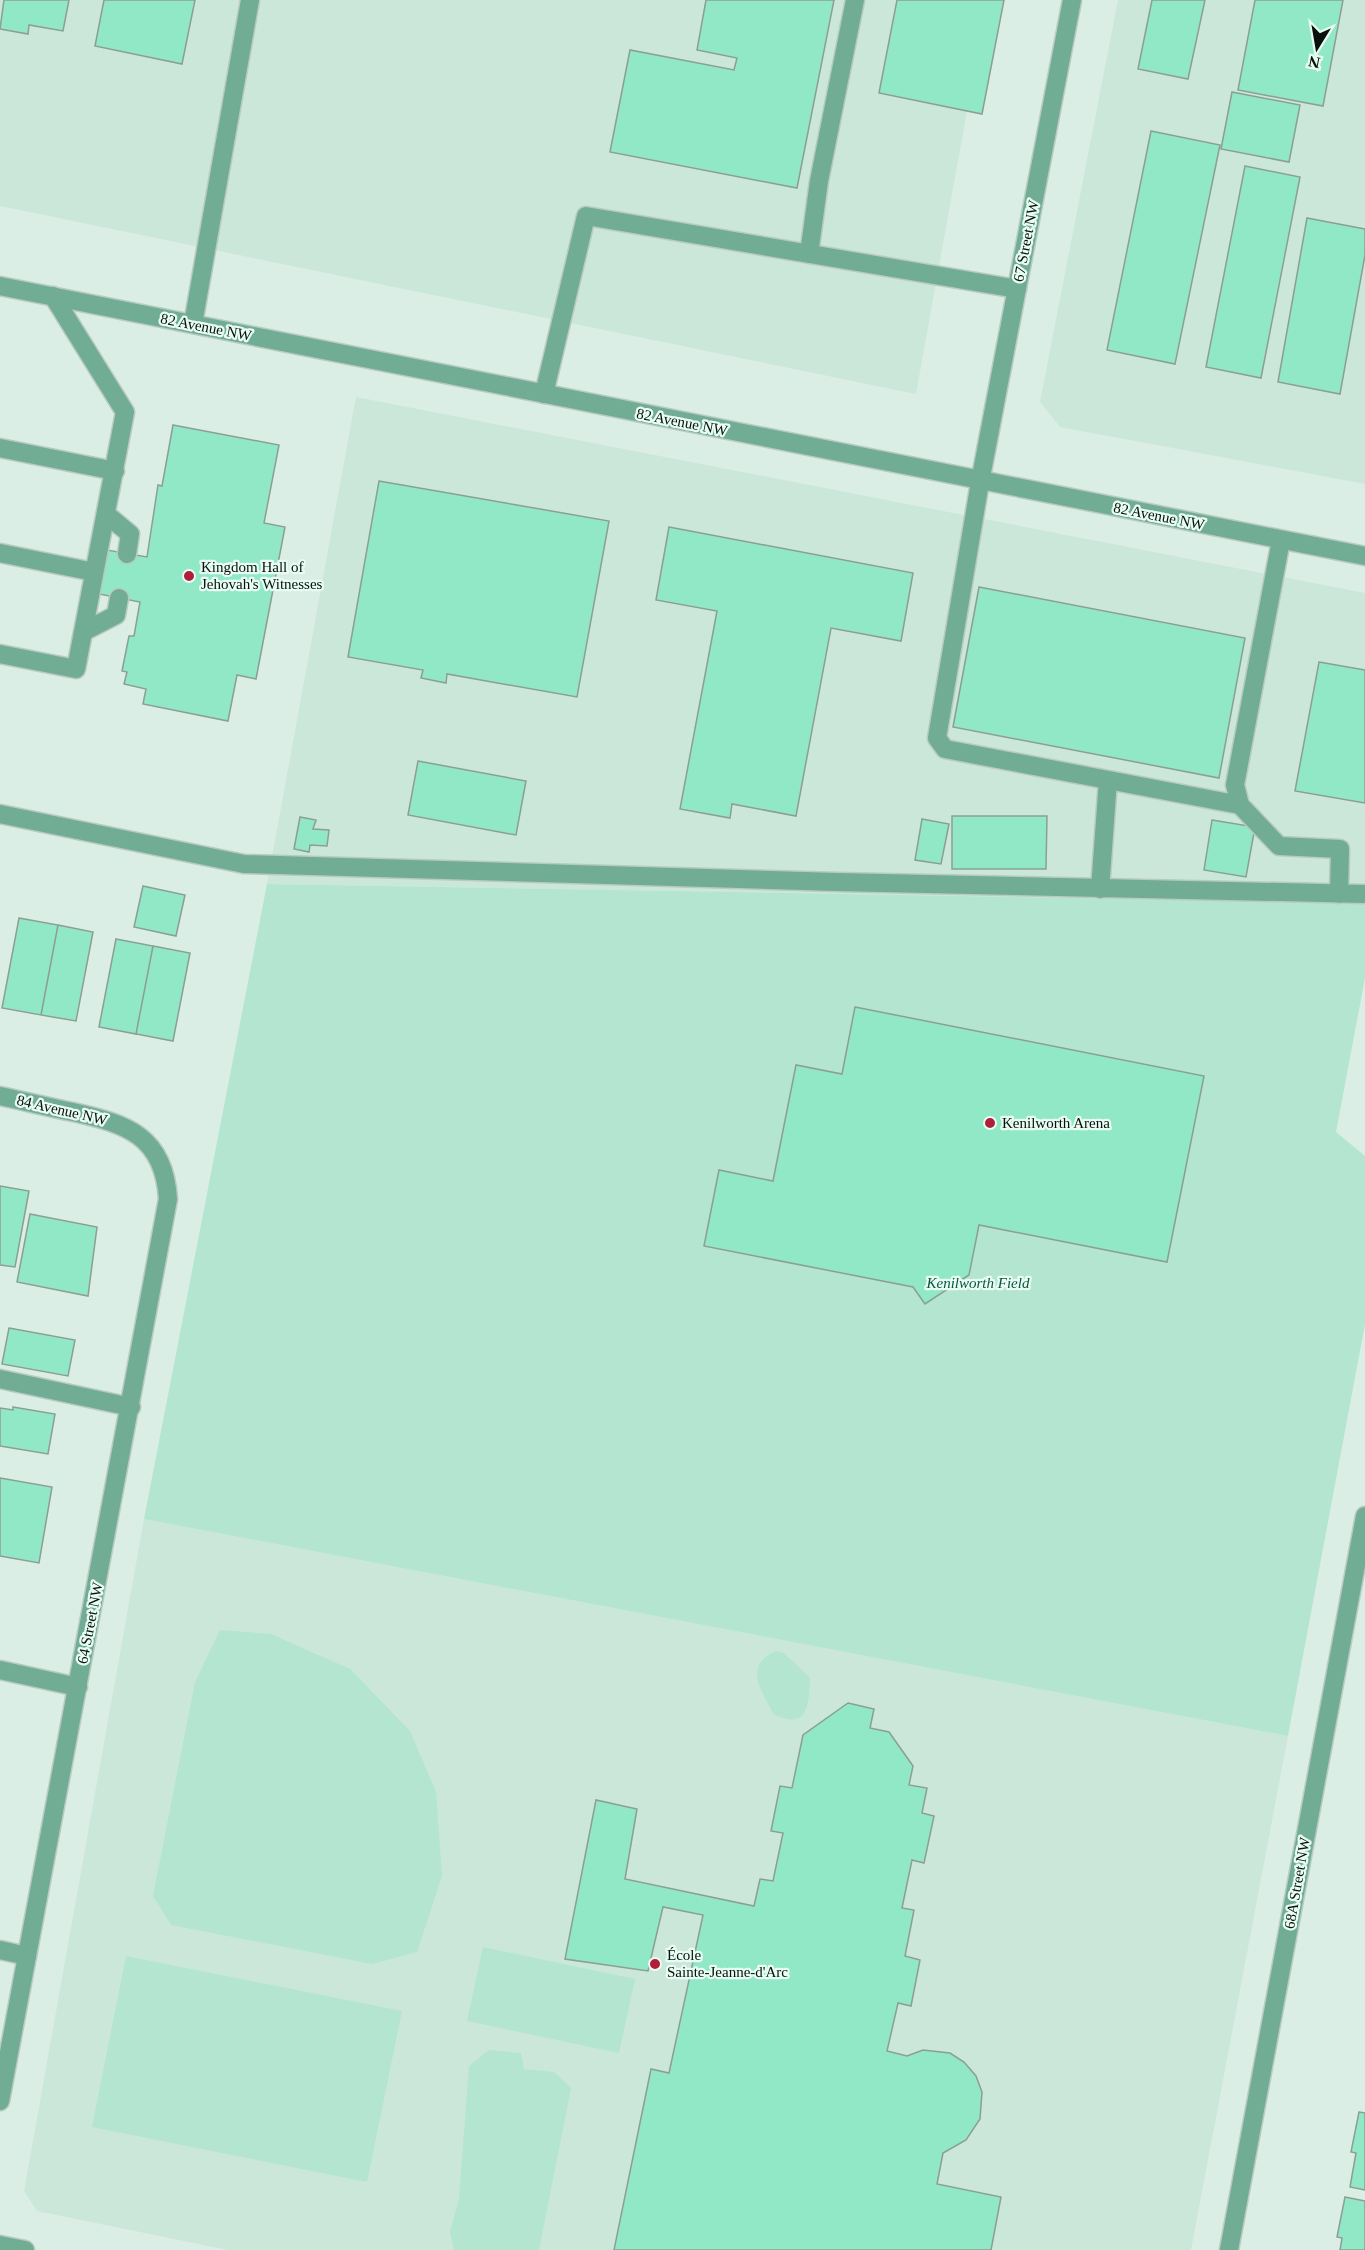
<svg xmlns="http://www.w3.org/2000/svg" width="1365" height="2250" font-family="'Times New Roman',serif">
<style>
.built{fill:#cae7da}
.green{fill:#b4e5d0}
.building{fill:#91e8c6;stroke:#8c9e96;stroke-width:1.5}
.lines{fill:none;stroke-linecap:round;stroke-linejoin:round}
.service-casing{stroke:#b9cac2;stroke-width:21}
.minor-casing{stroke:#b9cac2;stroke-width:21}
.tertiary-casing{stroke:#b9cac2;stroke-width:21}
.service{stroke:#71ac95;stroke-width:18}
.minor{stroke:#71ac95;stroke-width:18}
.tertiary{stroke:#71ac95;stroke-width:18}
.poi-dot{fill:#b11e3a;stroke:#e7fcf3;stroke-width:2}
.labels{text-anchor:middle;stroke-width:4.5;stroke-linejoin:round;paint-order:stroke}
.street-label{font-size:15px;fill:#09100d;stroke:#e7fcf3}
.poi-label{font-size:15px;fill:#09100d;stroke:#e7fcf3;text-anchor:start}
.park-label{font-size:15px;font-style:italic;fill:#0b543e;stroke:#e7fcf3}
</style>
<rect width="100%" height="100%" fill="#daeee5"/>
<!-- built -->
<path class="built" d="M0 0H987L916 394 0 206Z
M1118 0H1365V484L1060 427 1040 402Z
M356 397 1365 593V903L267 884Z
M144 1519 1288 1736 1191 2250H228L37 2211 24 2191Z"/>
<!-- green -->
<path class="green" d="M267 884 1365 903V978L1336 1132 1365 1156V1324L1288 1736 144 1519Z
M220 1630 271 1634 350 1669 410 1731 436 1792 442 1876 417 1952 372 1964 171 1925 153 1896 195 1682Z
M776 1651 784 1653 810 1678C809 1705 808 1731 773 1714 762 1690 742 1666 776 1651Z
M483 1947 635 1979 619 2053 467 2021Z
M126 1956 402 2011 367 2182 92 2127Z
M489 2050 521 2053 524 2069 554 2072 571 2088 539 2250H454L450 2232 459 2199 469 2066Z"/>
<!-- building -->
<path class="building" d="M4 0H69L63 31 29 25 28 34 0 29Z
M104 0H195L182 64 95 46Z
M706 0H834L797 188 610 152 630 50 734 70 737 58 697 50Z
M897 0H1004L982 114 879 93Z
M1152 0H1205L1188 79 1138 69Z
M1255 0H1343L1323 106 1238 90Z
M1232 92 1300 105 1289 162 1221 149Z
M1151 131 1220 145 1175 364 1107 350Z
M1245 166 1300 177 1261 378 1206 367Z
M1307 218 1365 229V255L1340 394 1278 382Z
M173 425 279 445 264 523 285 527 256 679 237 675 228 721 143 704 146 689 124 684 127 672 122 671 129 636H134L140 602 99 594 107 550 147 557 158 485 162 486Z
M379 481 609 521 577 697 447 674 446 683 421 678 423 670 348 657Z
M669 527 913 573 901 641 831 628 796 816 732 804 730 818 680 809 717 611 656 600Z
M979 587 1245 638 1219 778 953 727Z
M1319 662 1365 670V803L1295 791Z
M418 761 526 781 516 835 408 815Z
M952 816H1047L1046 869H952Z
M300 817 316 820 313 829 329 830 327 846 310 845 309 852 294 849Z
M922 819 949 824 941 864 915 860Z
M1212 820 1255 827 1246 877 1204 870Z
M143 886 185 895 176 936 134 927Z
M19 918 58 925 41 1015 2 1008Z
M58 925 93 932 76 1021 41 1015Z
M116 939 153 946 136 1034 99 1027Z
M153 946 190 953 173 1041 136 1034Z
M855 1007 1204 1076 1167 1262 979 1225 969 1275 925 1304 913 1287 704 1246 719 1170 773 1181 796 1065 842 1074Z
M0 1186 29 1191 15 1267 0 1265Z
M30 1214 97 1227 88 1296 17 1282Z
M9 1328 75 1340 68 1376 2 1364Z
M13 1407 55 1414 48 1454 0 1446V1408L13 1410Z
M0 1478 52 1487 39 1563 0 1556Z
M848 1703 874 1709 870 1728 889 1732 913 1766 909 1785 927 1788 922 1813 934 1816 924 1863 912 1860 902 1908 914 1910 905 1956 920 1960 911 2006 898 2003 887 2051 907 2056 923 2050 950 2053 964 2062 976 2076 982 2092 980 2119 966 2140 943 2153 937 2184 1001 2197 991 2250H614L651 2069 669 2073 703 1915 663 1907 648 1971 565 1959 596 1800 637 1809 625 1879 754 1906 760 1879 773 1881 783 1833 771 1831 780 1786 792 1788 803 1735Z
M1359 2112 1365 2113V2190L1350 2187 1356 2153 1351 2152Z
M1345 2197 1365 2201V2250H1340L1342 2238 1337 2237Z"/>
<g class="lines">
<defs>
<path id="service" d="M809 254 819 181 855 0
M193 324 250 0
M544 394 586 216 1017 289
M0 448 115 471
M980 482 937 738 945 749 1240 805
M106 514 130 534 127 554
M1281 540 1235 785 1240 805 1279 846 1340 849 1339 894
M0 553 94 572
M83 632 116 615 119 598
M0 654 76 669 125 412 53 296
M0 814 244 864 837 882 1365 894
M1100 889 1108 780
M0 1379 131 1407
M0 1950 27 1956"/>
<path id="minor" d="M980 482 1072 0
M0 1096C24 1101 48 1107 73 1112 127 1124 164 1136 168 1199L0 2101
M0 1670 78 1687
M1229 2250 1365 1516"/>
<path id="tertiary" d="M0 286 1365 556
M0 2245 25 2250"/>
</defs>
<!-- service casing -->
<use href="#service" class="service-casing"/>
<!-- minor casing -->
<use href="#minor" class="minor-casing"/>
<!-- tertiary casing -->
<use href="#tertiary" class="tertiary-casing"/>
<!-- service -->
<use href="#service" class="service"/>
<!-- minor -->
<use href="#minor" class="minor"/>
<!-- tertiary -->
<use href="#tertiary" class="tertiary"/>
</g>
<!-- markers -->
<g class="poi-dot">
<circle cx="189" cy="576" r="6"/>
<circle cx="990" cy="1123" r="6"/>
<circle cx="655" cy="1964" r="6"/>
</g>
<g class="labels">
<!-- street labels -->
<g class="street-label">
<text transform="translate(1026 241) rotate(-79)" y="5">67 Street NW</text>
<text transform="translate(206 327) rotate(11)" y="5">82 Avenue NW</text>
<text transform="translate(682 422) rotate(11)" y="5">82 Avenue NW</text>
<text transform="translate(1159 516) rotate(11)" y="5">82 Avenue NW</text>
<text transform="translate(62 1110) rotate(13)" y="5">84 Avenue NW</text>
<text transform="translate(90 1623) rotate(-79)" y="5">64 Street NW</text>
<text transform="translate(1297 1883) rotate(-80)" y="5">68A Street NW</text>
</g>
<!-- poi labels -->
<g class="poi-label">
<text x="201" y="572">Kingdom Hall of<tspan x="201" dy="17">Jehovah's Witnesses</tspan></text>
<text x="1002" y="1128">Kenilworth Arena</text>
<text x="667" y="1960">École<tspan x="667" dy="17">Sainte-Jeanne-d'Arc</tspan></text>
</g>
<!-- park labels -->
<g class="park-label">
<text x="978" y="1288">Kenilworth Field</text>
</g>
</g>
<!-- north arrow -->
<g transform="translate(1317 48) rotate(191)" stroke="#e7fcf3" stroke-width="4.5" paint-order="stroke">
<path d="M0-4.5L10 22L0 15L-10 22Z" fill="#09100d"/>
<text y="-9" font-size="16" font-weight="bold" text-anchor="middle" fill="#09100d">N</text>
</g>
</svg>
